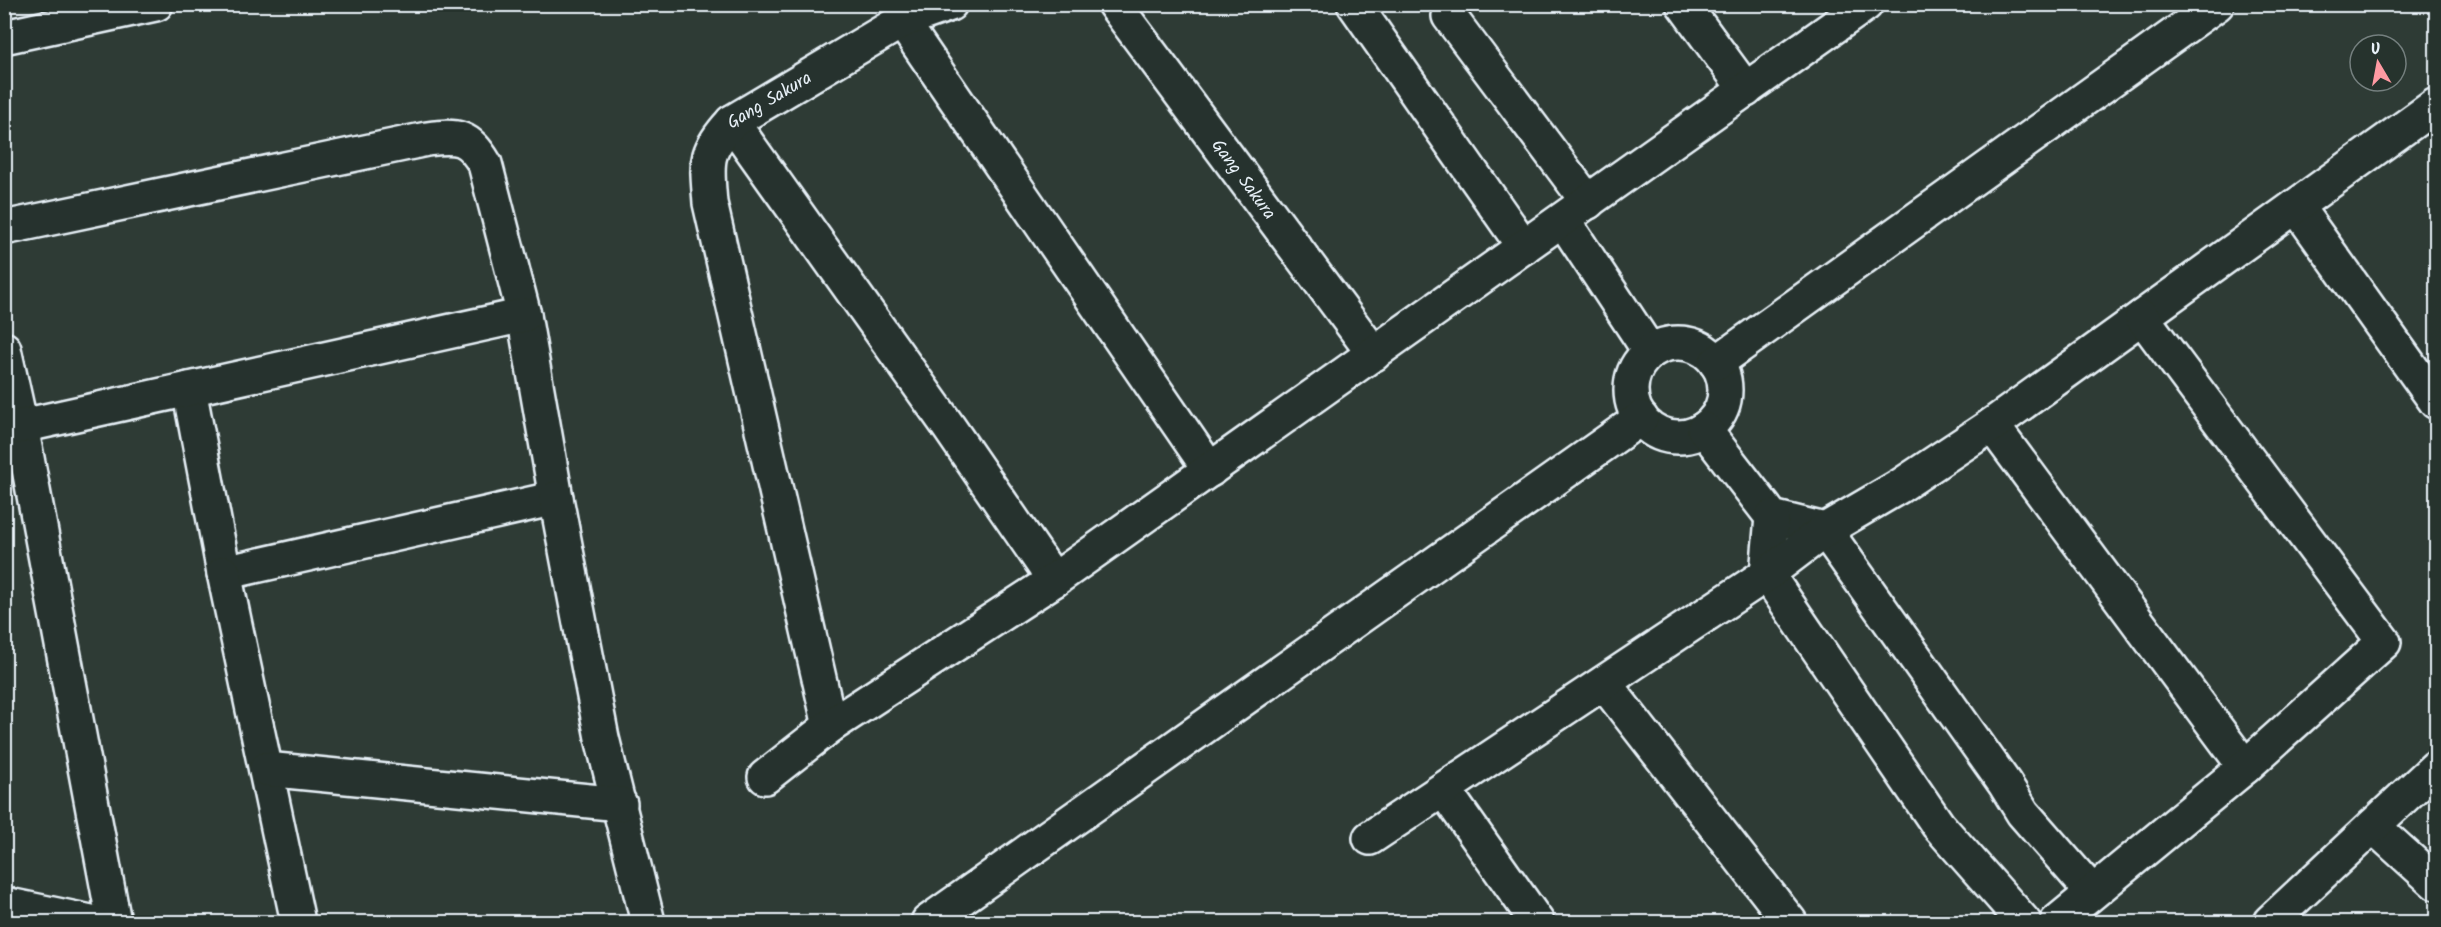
<svg xmlns="http://www.w3.org/2000/svg" width="2441" height="927" font-family="Kalam,sans-serif">
<style>
.lines{fill:none;stroke-linecap:round;stroke-linejoin:round}
.minor-casing{stroke:#e8f1f8;stroke-width:38}
.minor{stroke:#26332d;stroke-width:33}
.labels{text-anchor:middle;stroke-width:4.5;stroke-linejoin:round;paint-order:stroke}
.street-label{font-size:18px;fill:#e8f1f8;stroke:#26332d}
</style>
<rect width="100%" height="100%" fill="#2e3b35"/>
<filter id="ink" filterUnits="userSpaceOnUse"><feTurbulence type="fractalNoise" baseFrequency=".0167" numOctaves="2"/><feDisplacementMap in="SourceGraphic" scale="12" xChannelSelector="R" yChannelSelector="G"/><feConvolveMatrix kernelMatrix="1 2 1 2 8 2 1 2 1" color-interpolation-filters="sRGB"/></filter>
<g filter="url(#ink)">
<g class="lines">
<defs>
<g id="minor">
<path id="s1" d="M1114 4 1374 354"/>
<path d="M1354 4 1524 247"/>
<path d="M1683 4 1746 90"/>
<path d="M1449 16 1588 202"/>
<path d="M902 21 1210 470"/>
<path d="M4 37 156 4"/>
<path d="M732 122 946 423 1054 580"/>
<path d="M2296 206 2436 402"/>
<path d="M1563 220 1650 352"/>
<path d="M4 228 427 139C458 135 468 136 485 164L524 315 556 498 224 573 189 389"/>
<circle cx="1678" cy="390" r="47"/>
<path d="M4 349 21 426 114 922"/>
<path d="M1716 363 2217 4"/>
<path d="M1992 425 2245 767"/>
<path d="M1704 429 1772 517 1825 530 2005 784 2023 813 2092 892"/>
<path d="M4 430 524 315"/>
<path d="M556 498 602 738 648 922"/>
<path d="M1772 517 1767 574 1938 825 2024 922"/>
<path d="M224 573 298 922"/>
<path d="M1604 683 1790 922"/>
<path id="s2" d="M830 726 710 203C707 163 703 153 732 122L902 21 950 4"/>
<path d="M266 769 620 804"/>
<path d="M765 777 830 726 1054 580 1866 4"/>
<path d="M1444 790 1537 922"/>
<path d="M2373 826 2436 883"/>
<path d="M1370 838 1767 574 1825 530 1900 486 1992 425 2436 105"/>
<path d="M4 904 91 922"/>
<path d="M928 922 1641 418"/>
<path d="M2057 922 2245 767 2384 642 2142 317"/>
<path d="M2270 922 2436 767"/>
</g>
</defs>
<!-- minor casing -->
<use href="#minor" class="minor-casing"/>
<!-- minor -->
<use href="#minor" class="minor"/>
</g>
</g>
<g class="labels">
<!-- street labels -->
<g class="street-label">
<text dy="6" stroke="none"><textPath href="#s2" startOffset="668">Gang Sakura</textPath></text>
<text dy="6" stroke="none"><textPath href="#s1" startOffset="218">Gang Sakura</textPath></text>
</g>
</g>
<!-- margin -->
<rect width="2441" height="927" fill="none" stroke="#26332d" stroke-width="24"/>
<rect x="12" y="12" width="2417" height="903" fill="none" stroke="#e8f1f8" stroke-width="2" filter="url(#ink)"/>
<!-- north arrow -->
<g transform="translate(2378 63) rotate(350)"><circle r="28" fill="#26332d" stroke="#747f7e" stroke-width="1.5"/>
<path d="M0-4.5L10 22L0 15L-10 22Z" fill="#ff9aa2"/>
<text y="-9" font-size="16" font-weight="bold" text-anchor="middle" fill="#e8f1f8">U</text>
</g>
</svg>
